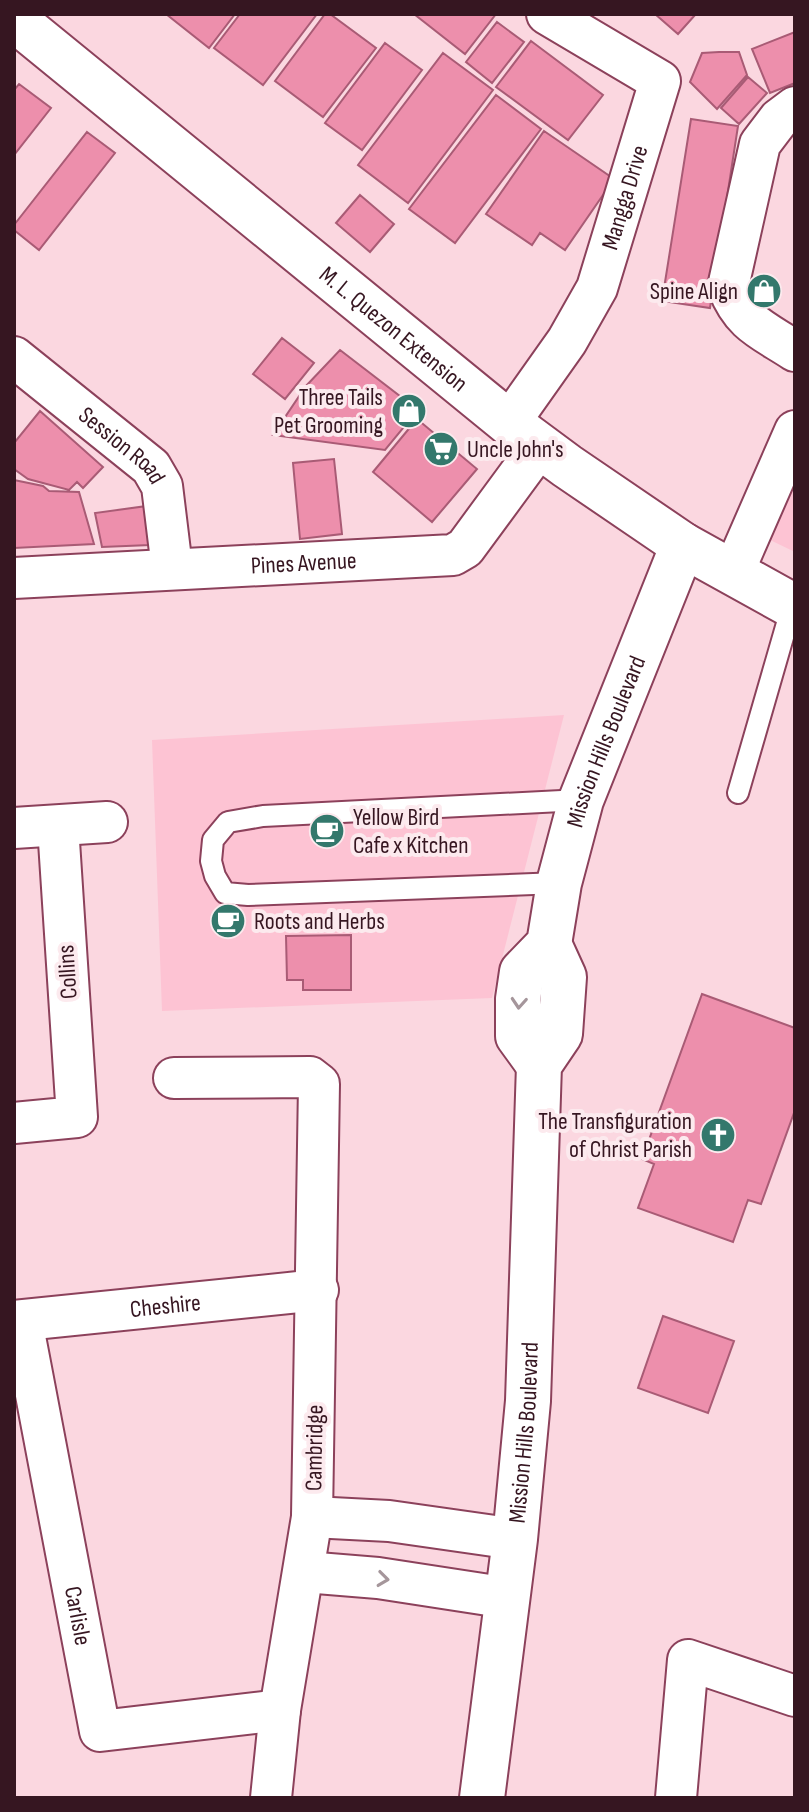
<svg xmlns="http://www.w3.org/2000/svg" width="809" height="1812" font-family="'Sofia Sans Condensed',sans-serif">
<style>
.built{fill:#fdc3d3}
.building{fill:#ed8fac;stroke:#a95b75;stroke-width:2}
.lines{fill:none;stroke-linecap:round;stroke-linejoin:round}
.lane-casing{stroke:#8c415b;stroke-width:24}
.street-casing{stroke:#8c415b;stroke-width:44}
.secondary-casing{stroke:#8c415b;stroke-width:48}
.lane{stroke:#fff;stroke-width:20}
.street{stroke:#fff;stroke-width:40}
.secondary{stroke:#fff;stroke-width:44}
.oneway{stroke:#a5969b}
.labels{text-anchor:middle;stroke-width:8;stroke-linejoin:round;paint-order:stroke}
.street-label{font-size:24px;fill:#361621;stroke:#fceaee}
.poi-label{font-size:24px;fill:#361621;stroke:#fceaee;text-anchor:end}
</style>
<rect width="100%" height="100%" fill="#fbd7e0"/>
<!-- built -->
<path class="built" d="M795 483V552L770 540Z
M564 715 492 998 162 1011 152 740Z"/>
<!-- building -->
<path class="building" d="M166 14H235L209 48Z
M240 14H317L263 85 214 48Z
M325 14H330L376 48 323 117 275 81Z
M414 14H496L465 54Z
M655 14H696L678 34Z
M497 22 524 42 492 83 466 62Z
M795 32V83L770 93 752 49Z
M531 41 603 95 568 140 496 87Z
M385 43 422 70 362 150 325 123Z
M719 52H739L747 75 717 109 690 82 702 53Z
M443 53 493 90 408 203 358 165Z
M748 77 767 93 739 124 721 108Z
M19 84 51 108 14 155V90Z
M496 95 541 129 455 243 409 209Z
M691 119 738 126 710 308 662 301Z
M544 131 614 179 565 250 540 233 532 245 486 214Z
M87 132 115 153 39 250 14 230V225Z
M360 195 394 224 370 252 336 223Z
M282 338 314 363 285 399 253 374Z
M340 350 418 410 385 450 273 435 306 386Z
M40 411 103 467 83 488 77 482 69 490 28 479 14 469V443Z
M417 419 477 469 432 522 373 472Z
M334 459 342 534 300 539 293 463Z
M14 480 43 486 49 491 79 492 94 544 14 548Z
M147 506 150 545 102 547 95 513Z
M351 935V990H303V980H287L286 936Z
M702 994 795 1028V1110L761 1204 748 1200 733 1242 638 1208 654 1164 642 1159Z
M663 1316 734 1341 708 1413 638 1388Z"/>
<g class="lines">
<defs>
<path id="lane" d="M738 793 792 606
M559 883 248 895 225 893 215 876 211 861 213 840 228 822 263 816 581 800"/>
<g id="street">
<path d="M795 107 779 119 760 144 728 287C742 324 763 330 795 351"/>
<path id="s1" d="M14 357 151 467 162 486 172 568"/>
<path id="s2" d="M509 423 567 341 597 288 660 81 547 14"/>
<path d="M733 573 795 431"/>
<path id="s3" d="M14 578 453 555 465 548 540 446"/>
<path d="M14 828 107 822"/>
<path d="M174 1078 310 1077 319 1084 312 1517 280 1710 271 1798"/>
<path d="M14 1123 77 1117 58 826"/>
<path id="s4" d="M14 1321 318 1290"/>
<path id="s5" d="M22 1321 100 1731 280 1710"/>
<path d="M312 1517 389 1521 515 1539"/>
<path d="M305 1572 378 1578 508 1598"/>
<path d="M676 1798 688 1660 795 1696"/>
</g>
<g id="secondary">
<path id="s6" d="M14 19 509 423 567 466 683 545 795 607"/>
<path id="s7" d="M539 1065 518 1036V999L522 972 549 944 559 883 581 800 683 545"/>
<path id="s8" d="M482 1798 515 1539 528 1401 539 1065 560 1034 564 977 549 944"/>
</g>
</defs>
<!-- lane casing -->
<use href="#lane" class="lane-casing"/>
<!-- street casing -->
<use href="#street" class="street-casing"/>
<!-- secondary casing -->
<use href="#secondary" class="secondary-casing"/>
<!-- lane -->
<use href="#lane" class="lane"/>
<!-- street -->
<use href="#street" class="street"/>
<!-- secondary -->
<use href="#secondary" class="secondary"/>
</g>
<!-- one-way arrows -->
<defs><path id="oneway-chevron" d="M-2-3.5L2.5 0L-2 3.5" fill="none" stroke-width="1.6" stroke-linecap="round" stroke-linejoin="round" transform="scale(2)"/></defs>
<g class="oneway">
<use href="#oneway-chevron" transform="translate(519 1003) rotate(94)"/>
<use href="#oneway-chevron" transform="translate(383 1579) rotate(7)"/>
</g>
<!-- icons -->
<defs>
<symbol id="shop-disc" viewBox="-11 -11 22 22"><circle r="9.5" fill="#33786c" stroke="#fceaee"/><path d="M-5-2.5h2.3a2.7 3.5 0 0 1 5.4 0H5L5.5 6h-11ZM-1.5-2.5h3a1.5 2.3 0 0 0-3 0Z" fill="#fff"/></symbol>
<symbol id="supermarket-disc" viewBox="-11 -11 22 22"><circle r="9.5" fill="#33786c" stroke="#fceaee"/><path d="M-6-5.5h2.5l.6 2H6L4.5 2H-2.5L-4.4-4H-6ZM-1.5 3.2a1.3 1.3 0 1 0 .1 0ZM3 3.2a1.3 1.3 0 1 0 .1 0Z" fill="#fff"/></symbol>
<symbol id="cafe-disc" viewBox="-11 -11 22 22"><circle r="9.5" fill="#33786c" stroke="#fceaee"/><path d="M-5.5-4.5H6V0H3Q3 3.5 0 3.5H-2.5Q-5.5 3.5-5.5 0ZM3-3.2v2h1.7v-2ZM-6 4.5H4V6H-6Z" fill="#fff"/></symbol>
<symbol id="church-disc" viewBox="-11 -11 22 22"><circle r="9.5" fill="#33786c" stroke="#fceaee"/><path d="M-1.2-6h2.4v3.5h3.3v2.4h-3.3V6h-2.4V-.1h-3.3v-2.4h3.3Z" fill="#fff"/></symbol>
</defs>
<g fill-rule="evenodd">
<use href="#shop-disc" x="744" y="271" width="40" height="40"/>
<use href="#shop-disc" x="389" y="391" width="40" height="40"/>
<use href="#supermarket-disc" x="421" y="429" width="40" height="40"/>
<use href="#cafe-disc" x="307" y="811" width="40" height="40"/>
<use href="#cafe-disc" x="208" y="901" width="40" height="40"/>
<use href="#church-disc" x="698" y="1115" width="40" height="40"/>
</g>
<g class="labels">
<!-- street labels -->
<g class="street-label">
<text dy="8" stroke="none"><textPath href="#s2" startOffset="256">Mangga Drive</textPath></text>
<text dy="8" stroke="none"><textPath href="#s6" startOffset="490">M. L. Quezon Extension</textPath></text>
<text dy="8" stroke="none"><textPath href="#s1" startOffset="140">Session Road</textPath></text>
<text dy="8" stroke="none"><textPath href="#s3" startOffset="290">Pines Avenue</textPath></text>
<text dy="8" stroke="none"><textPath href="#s7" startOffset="350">Mission Hills Boulevard</textPath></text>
<text transform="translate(67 972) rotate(-94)" y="8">Collins</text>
<text dy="8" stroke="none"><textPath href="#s4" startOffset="152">Cheshire</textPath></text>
<text dy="8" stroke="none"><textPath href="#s8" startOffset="368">Mission Hills Boulevard</textPath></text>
<text transform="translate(314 1448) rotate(-89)" y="8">Cambridge</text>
<text dy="8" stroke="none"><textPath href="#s5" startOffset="300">Carlisle</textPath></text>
</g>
<!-- poi labels -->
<g class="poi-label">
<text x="738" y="299">Spine Align</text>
<text x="383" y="405">Three Tails<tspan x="383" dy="28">Pet Grooming</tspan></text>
<text x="467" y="457" text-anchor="start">Uncle John's</text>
<text x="353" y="825" text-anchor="start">Yellow Bird<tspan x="353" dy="28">Cafe x Kitchen</tspan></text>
<text x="254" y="929" text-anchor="start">Roots and Herbs</text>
<text x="692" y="1129">The Transfiguration<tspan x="692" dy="28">of Christ Parish</tspan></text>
</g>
</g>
<!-- border -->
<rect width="809" height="1812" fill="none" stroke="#361621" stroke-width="32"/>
</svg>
